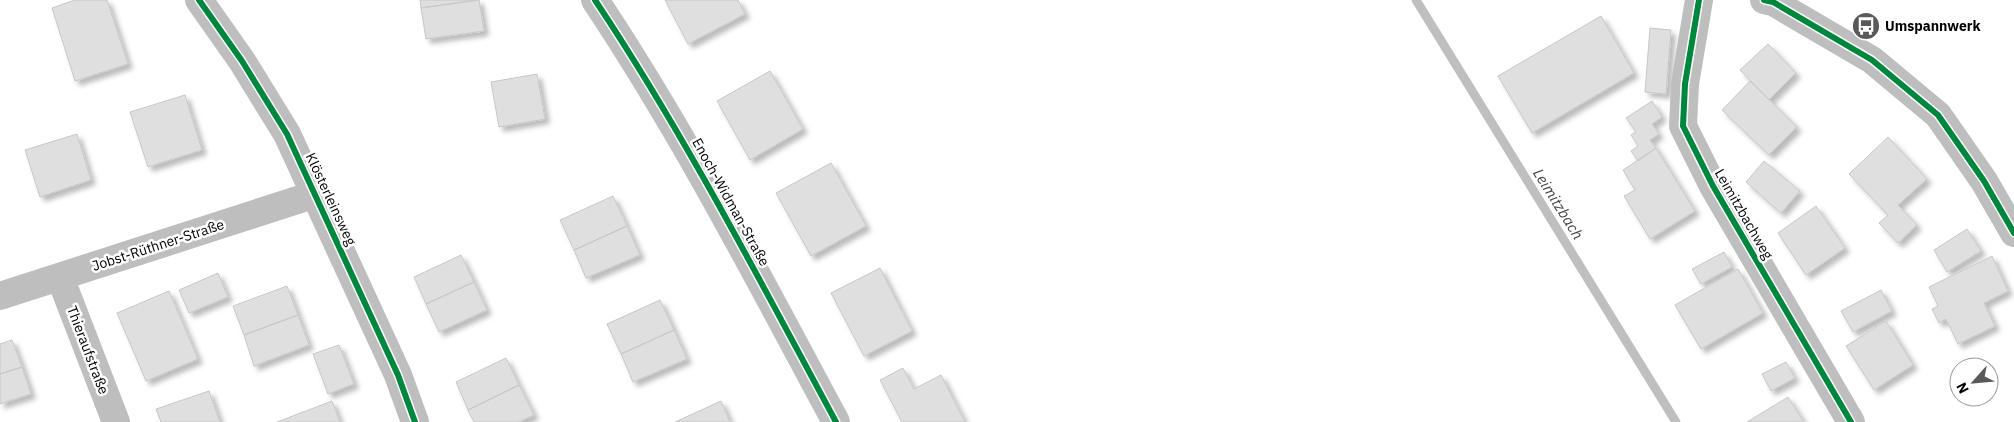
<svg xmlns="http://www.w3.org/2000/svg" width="2014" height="422" font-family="'IBM Plex Sans',sans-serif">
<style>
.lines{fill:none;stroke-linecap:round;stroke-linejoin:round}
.stream{stroke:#bfbfbf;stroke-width:9}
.building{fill:#dfdfdf;stroke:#c7c7c7;filter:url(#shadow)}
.minor{stroke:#bebebe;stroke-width:28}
.tertiary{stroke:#bebebe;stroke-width:28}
.cycleway-casing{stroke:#fff;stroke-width:9}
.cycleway{stroke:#00873e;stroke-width:6}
.labels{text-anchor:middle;stroke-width:5;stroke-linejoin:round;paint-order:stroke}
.poi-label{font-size:14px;font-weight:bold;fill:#000;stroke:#fff;text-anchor:start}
.street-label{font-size:14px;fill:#000;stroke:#fff}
.water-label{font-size:15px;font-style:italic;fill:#444;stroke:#fff}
</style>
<defs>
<filter id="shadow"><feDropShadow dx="4.5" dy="4.5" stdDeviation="2.5" flood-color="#0004"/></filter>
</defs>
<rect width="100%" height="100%" fill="#fff"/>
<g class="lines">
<!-- stream -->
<path class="stream" d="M1416 0 1676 422"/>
</g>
<!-- building -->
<path class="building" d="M75 0H107L128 64 75 81 52 8Z
M420 0H476L421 8Z
M479 0 484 31 426 39 421 8Z
M665 0H738L745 14 688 44Z
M1601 16 1634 73 1532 133 1498 76Z
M1650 28 1671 30 1666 94 1645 92Z
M1768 44 1796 73 1769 100 1740 70Z
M770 71 803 129 750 160 717 101Z
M537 74 545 119 499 127 491 82Z
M1750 81 1797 127 1769 155 1722 110Z
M185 95 202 150 148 167 130 112Z
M1652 101 1662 117 1652 124 1659 134 1650 140 1656 148 1638 161 1631 151 1638 146 1631 135 1636 132 1626 118Z
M77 134 91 180 40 197 25 150Z
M1888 137 1927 179 1898 205 1917 225 1898 243 1879 223 1888 215 1849 174Z
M1656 148 1695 211 1650 239 1624 196 1635 190 1623 170Z
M1764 161 1800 191 1781 213 1746 182Z
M831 163 866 226 811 256 776 193Z
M613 196 627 226 574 250 560 220Z
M1816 206 1845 248 1806 275 1778 233Z
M627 226 640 255 586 278 574 250Z
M1967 229 1981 251 1947 272 1934 250Z
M1724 252 1732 267 1701 284 1692 269Z
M461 255 474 282 426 304 414 277Z
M1992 256 2008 291 1984 303 1995 326 1958 344 1946 319 1939 323 1932 309 1938 306 1929 287Z
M880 268 912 331 864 356 831 293Z
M1738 269 1763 313 1701 349 1675 305Z
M218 273 228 297 189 313 179 290Z
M474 282 487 310 439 332 426 304Z
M287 286 298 315 244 335 233 306Z
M1881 290 1892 311 1853 332 1841 311Z
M169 291 198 359 146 381 117 313Z
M660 300 674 330 621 354 607 324Z
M298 315 309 345 254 366 244 335Z
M1886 321 1913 365 1874 390 1846 346Z
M674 330 687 359 633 382 621 354Z
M12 340 22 367 0 374V344Z
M339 345 354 384 328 394 313 354Z
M506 358 519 385 468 410 456 382Z
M1786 362 1795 378 1771 391 1762 374Z
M22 367 31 394 0 404V374Z
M903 368 914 389 941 375 965 422H902L880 380Z
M519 385 534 415 519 422H474L468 410Z
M209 391 220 422H161L156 409Z
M1788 397 1804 422H1747Z
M332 401 340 422H277Z
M721 401 730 422H675Z"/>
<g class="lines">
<!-- minor -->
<path class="minor" d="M199 0 242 61 287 134 398 375 415 422
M1699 0 1685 84 1683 126 1713 186 1851 422
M60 277 116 422
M0 296 316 194"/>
<!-- tertiary -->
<path class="tertiary" d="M595 0C685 135 759 279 836 422
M1764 0 1773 2 1872 60 1938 115 1984 181 2014 233"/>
<defs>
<path id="cycleway" d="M199 0 242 61 287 134 398 375 415 422
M595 0C685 135 759 279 836 422
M1699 0 1685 84 1683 126 1713 186 1851 422
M1764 0 1773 2 1872 60 1938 115 1984 181 2014 233"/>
</defs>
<!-- cycleway casing -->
<use href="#cycleway" class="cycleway-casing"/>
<!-- cycleway -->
<use href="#cycleway" class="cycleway"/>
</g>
<!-- icons -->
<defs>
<symbol id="bus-disc" viewBox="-11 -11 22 22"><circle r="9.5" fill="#595959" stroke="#fff"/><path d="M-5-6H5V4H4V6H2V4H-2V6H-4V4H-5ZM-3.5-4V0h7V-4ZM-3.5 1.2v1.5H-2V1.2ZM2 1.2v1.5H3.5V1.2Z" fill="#fff"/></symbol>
</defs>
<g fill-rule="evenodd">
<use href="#bus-disc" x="1850" y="10" width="32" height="32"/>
</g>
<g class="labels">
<!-- poi labels -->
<g class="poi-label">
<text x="1885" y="31">Umspannwerk</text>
</g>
<!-- street labels -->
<g class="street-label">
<text transform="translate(331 199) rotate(65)" y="5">Klösterleinsweg</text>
<text transform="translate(731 202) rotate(61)" y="5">Enoch-Widman-Straße</text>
<text transform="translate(1744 214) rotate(60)" y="5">Leimitzbachweg</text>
<text transform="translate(158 245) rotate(-18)" y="5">Jobst-Rüthner-Straße</text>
<text transform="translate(88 350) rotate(69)" y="5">Thieraufstraße</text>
</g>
<!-- water labels -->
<g class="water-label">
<text transform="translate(1558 204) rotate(58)" y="5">Leimitzbach</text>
</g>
</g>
<!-- north arrow -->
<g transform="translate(1974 382) rotate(243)"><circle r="24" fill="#ffffff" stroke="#999999"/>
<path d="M0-4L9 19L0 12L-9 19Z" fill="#595959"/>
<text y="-8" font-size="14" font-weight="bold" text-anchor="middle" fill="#000000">N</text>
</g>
</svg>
